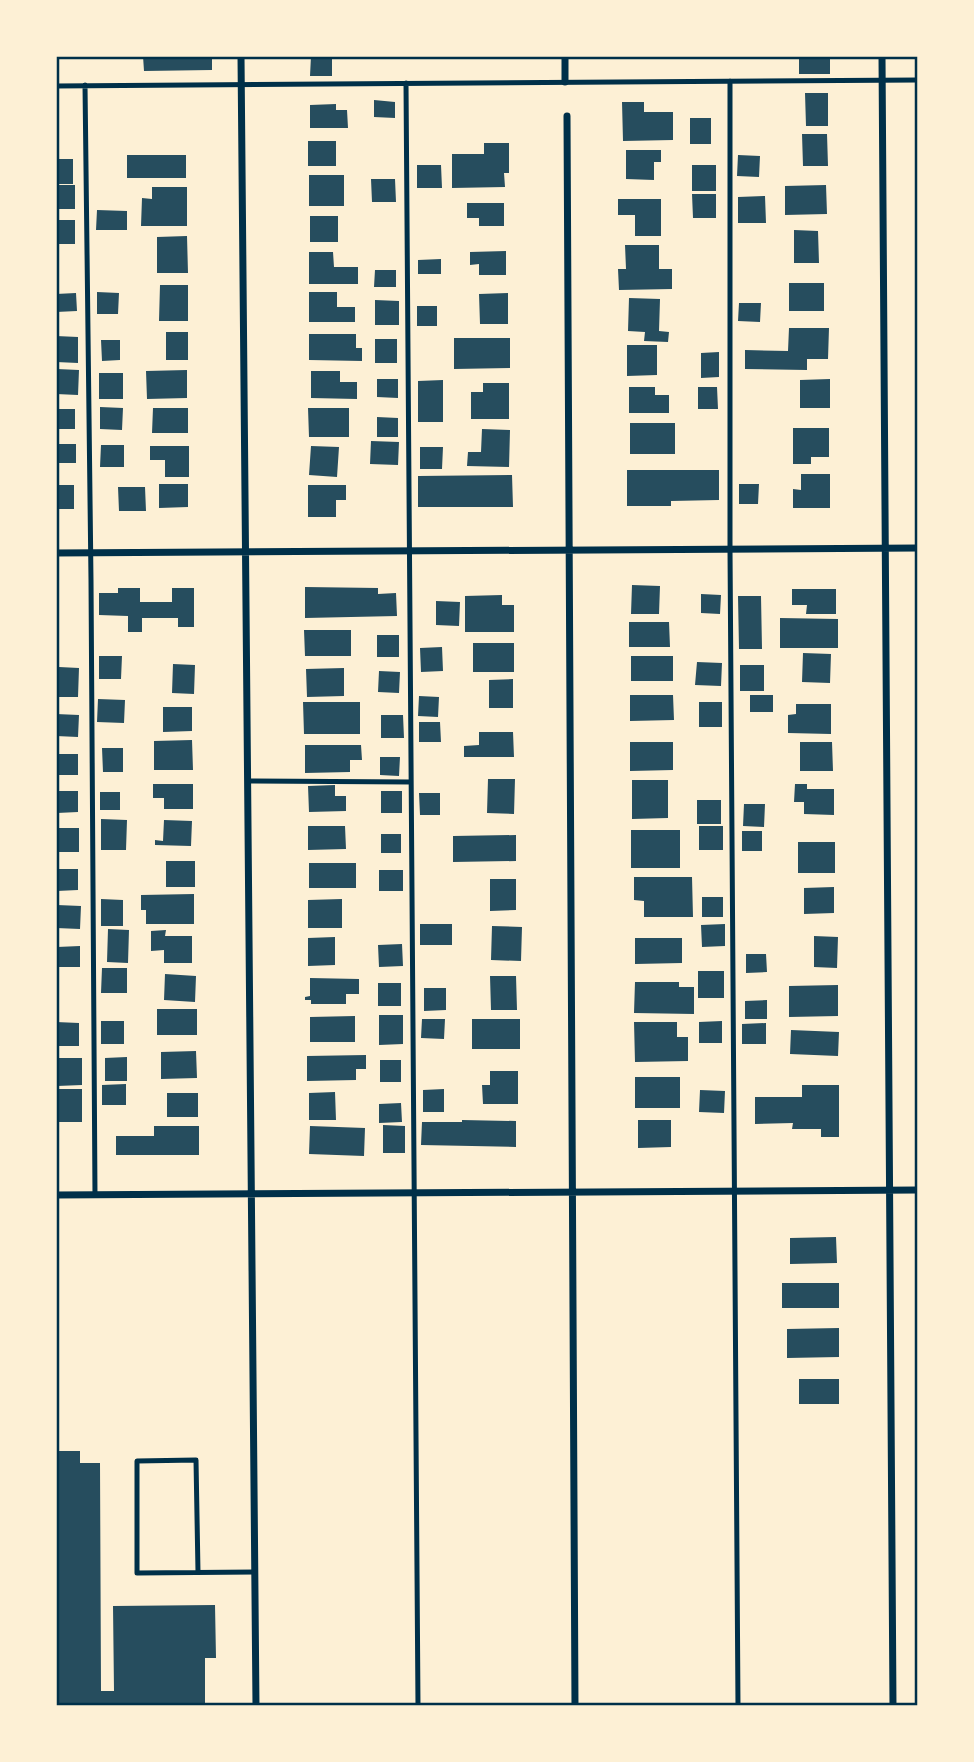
<svg xmlns="http://www.w3.org/2000/svg" width="974" height="1762" font-family="Ubuntu,sans-serif">
<style>
.building{fill:#264d5e}
.lines{fill:none;stroke-linecap:round;stroke-linejoin:round}
.service{stroke:#003049;stroke-width:5}
.minor{stroke:#003049;stroke-width:7}
.neatline{fill:none;stroke:#003049;stroke-width:2.5}
</style>
<rect width="100%" height="100%" fill="#fdf0d5"/>
<!-- building -->
<path class="building" d="M143 56H212V70L144 71Z
M311 56H332V76H310Z
M799 56H830V74H799Z
M805 93H828V126H806Z
M374 100 395 102V118L374 117Z
M622 102H644V112H673V140L623 141Z
M336 104V110H347L348 128H310V105Z
M690 118H711V144H690Z
M802 134H827L828 166H803Z
M308 141H336V166H308Z
M484 143H509V173H504L505 187 452 188V154H484Z
M626 150H661V162H654V180L626 179Z
M127 155H186V178H127Z
M738 155 760 156 759 177 737 176Z
M56 159H73V184H56Z
M417 165H441L442 188H417Z
M692 165H716V191H692Z
M309 175H344V206H309Z
M371 179H395L396 202H372Z
M56 185H75V209H56Z
M826 185 827 214 785 215V186Z
M152 187H187V226H141L142 198 152 199Z
M692 194H716V218H693Z
M765 196 766 223H738V197Z
M618 199H661V236H635V215H618Z
M467 203H504V226H479V218H467Z
M97 210 127 211V230H96Z
M310 216H338V242H310Z
M56 220H75V244H56Z
M794 230 818 231 819 263H794Z
M187 236 188 273H157V237Z
M625 245H659V269H672V289L619 290 618 269H626Z
M506 251V275H479V264L470 265V252Z
M309 252H333L334 267H358V284H309Z
M441 259V274H418V260Z
M375 270H396V287H374Z
M789 283H824V311H789Z
M160 285H188V321H159Z
M97 292 119 293 118 314H97Z
M309 292H337V307H355V322H309Z
M76 293 77 311 56 312V294Z
M508 293V324H480L479 294Z
M629 298 660 299 659 331 669 332 668 342 644 341 645 332 628 331Z
M375 300 399 301V325H375Z
M739 303H761L760 322 738 321Z
M417 306H437V326H417Z
M789 328H829L828 359H807V370L745 369V350L788 351Z
M166 332H188V360H166Z
M309 334H356V348H362V361L309 360Z
M56 336 78 337V363L56 362Z
M454 338H510V368L454 369Z
M375 339H397V363H375Z
M101 340H120V360L102 361Z
M627 345H657V375L627 376Z
M719 352V377L701 378V353Z
M57 369 79 370 78 395 56 394Z
M187 370V398L147 399 146 371Z
M311 371H340V382H357V399L311 398Z
M99 373H123V399H99Z
M377 379H398V398L377 397Z
M830 379V408H800V380Z
M443 380V422H418V381Z
M483 383H509V419H471V392H483Z
M629 387H655V395H669V413H629Z
M698 387H717L718 409H698Z
M100 407 123 408 122 430 100 429Z
M153 408H188V433H152Z
M308 408H349V437H309Z
M56 409H75V429H56Z
M377 417 398 418V437H377Z
M630 423H675V454H630Z
M793 428H829V457H811V464H793Z
M482 429 510 430 509 467 467 466 468 452H481Z
M371 441 399 442 398 465 370 464Z
M56 444H76V463H56Z
M101 445H124V467H100Z
M150 446H189V477H165V460H150Z
M311 446 339 447 337 477 309 475Z
M420 447H443L442 469H420Z
M627 470H719V500L671 501V506H627Z
M801 474H830V508H793V489L801 490Z
M512 475 513 507H418V476Z
M159 484H188V507L159 508Z
M739 484H759L758 504H739Z
M56 485H74V509H56Z
M308 485H346V500H336V517H308Z
M118 487H145L146 511H119Z
M632 585 660 586 659 614H631Z
M305 587 378 588V594L396 593 397 616 305 618Z
M118 588H140V602H172V588H194V627H178V618H142V632H128V616L99 615V593H118Z
M792 589H836V614H806L807 605H792Z
M701 594 721 595 720 614 701 613Z
M502 595V605H514V632H465V596Z
M738 596H761L762 649H739Z
M436 601 460 602 459 626 436 625Z
M780 618 838 619V648H780Z
M629 622H669L670 647H629Z
M304 630H351V656H305Z
M377 635H399V657H377Z
M473 643H514V672H473Z
M442 647 443 671 421 672 420 648Z
M803 653 831 654 830 683 802 682Z
M99 656H122L121 679H99Z
M631 656H673V681H631Z
M697 662 722 663 721 686 695 685Z
M173 664 195 665 194 694 172 693Z
M740 665H764V691H740Z
M59 667 79 668 78 697H57Z
M344 668V696L307 697 306 669Z
M379 671 400 672 399 693 378 692Z
M513 679V708H489V680Z
M630 695H673L674 720 630 721Z
M750 695H773V712H750Z
M419 696 439 697 438 717 418 716Z
M98 699 125 700 124 723 97 722Z
M303 702H360V734H304Z
M699 702H722V727H699Z
M796 704H831V734L788 733V715L796 714Z
M163 707H192V731L163 732Z
M56 714 79 715 78 737 56 736Z
M381 715H403L404 738H381Z
M419 722H440L441 742H419Z
M479 732H513L514 757H464V746L479 745Z
M192 740 193 770H154V741Z
M630 742H673V770L630 771Z
M800 742H832L833 771H800Z
M305 745H361L362 760H350V772L305 773Z
M102 748H123V772H103Z
M56 754H78V775H56Z
M380 757H400L399 776 380 775Z
M488 779H515L514 814 487 813Z
M632 780H668V818L632 819Z
M153 784H193V809H164V798H153Z
M795 784H807V789H834V815L804 814V802H794Z
M335 785V796H346V811L309 812 308 786Z
M57 791H78V812L57 813Z
M381 791H402V813H381Z
M100 792H120V810H100Z
M419 793H440V815H420Z
M697 800H721V824H697Z
M744 804H765L764 827 743 826Z
M101 819 127 820 126 850H101Z
M164 820 192 821 191 846 155 845V840L163 841Z
M308 826H345L346 849 308 850Z
M699 826H723V850H699Z
M56 828H79V852H56Z
M631 830H680V868H631Z
M742 831H762V851H742Z
M381 834H401V853H381Z
M516 835V861L453 862V836Z
M798 842H835V873H798Z
M166 861H195V887H166Z
M309 863H356V888H309Z
M56 869H78V890L57 891Z
M379 870H403V891H379Z
M634 877H692L693 917H644V901L634 900Z
M490 879H516V910L490 911Z
M834 887V913L804 914V888Z
M194 894V924H146V910H141V895Z
M702 897H723V917H702Z
M101 899 123 900V926H101Z
M342 899V928H308V900Z
M57 905 81 906 80 929 56 928Z
M420 924H452V945H420Z
M725 924V946L702 947 701 925Z
M492 926 522 927 521 961 491 960Z
M108 929 129 930 128 963 107 962Z
M166 930 165 936H192V963H164V950L151 951V931Z
M814 936 838 937 837 968 814 967Z
M335 937V965L308 966V938Z
M635 938H682V963L635 964Z
M402 944 403 966 379 967 378 945Z
M80 946V967H57V947Z
M746 954H766L767 972 746 973Z
M102 968H127V993H101Z
M698 971H724V998H698Z
M165 974 196 976 195 1002 164 1000Z
M490 976H516L517 1010H491Z
M310 978 359 979V994H346V1004H311V1000H305V997L310 996Z
M635 982H679V987H694V1014L634 1013Z
M378 983H401V1006H378Z
M838 985V1016L789 1017V986Z
M424 988H446V1010L424 1011Z
M767 1000V1019H745V1001Z
M157 1009H197V1035H157Z
M379 1015H403V1044L379 1045Z
M355 1016V1042H310V1017Z
M422 1019H445L444 1039 421 1038Z
M472 1019H520V1049H472Z
M101 1021H124V1044H101Z
M722 1021V1043H699V1022Z
M56 1022 79 1023V1046H56Z
M634 1022H677V1037H688V1061L635 1062Z
M766 1023V1044H742V1024Z
M791 1030 839 1032 838 1056 790 1054Z
M196 1051 197 1078 161 1079V1052Z
M366 1055V1069H356V1080L307 1081V1056Z
M127 1057V1081H105V1058Z
M57 1058H82V1085L57 1086Z
M380 1060H401V1082H380Z
M490 1071H518V1104H483L482 1085H490Z
M635 1077H680V1108H635Z
M126 1084V1105H102V1085Z
M802 1085H839V1137H821V1129H792L793 1123 755 1124V1097H802Z
M58 1089H82V1122H58Z
M444 1089V1112H423V1090Z
M700 1090 725 1091 724 1113 699 1112Z
M335 1092 336 1120H309V1093Z
M167 1093H198V1117H167Z
M401 1103 402 1122 379 1123V1104Z
M462 1120 516 1121V1147L421 1145 422 1122H462Z
M638 1120H671V1147L638 1148Z
M383 1125 405 1126V1153H383Z
M154 1126H199V1155H116V1136H154Z
M310 1126 365 1128 364 1156 309 1154Z
M836 1237 837 1263 790 1264V1238Z
M782 1283H839V1308H782Z
M839 1328V1357L787 1358V1329Z
M799 1379H839V1404H799Z
M56 1451H80V1463H100L101 1691H114L113 1606 215 1605 216 1658H205V1706H56Z"/>
<g class="lines">
<!-- service -->
<path class="service" d="M730 81V549L738 1706
M406 83 418 1706
M85 85 91 580 95 1195
M56 86 918 80
M248 781 411 782
M198 1572 196 1460 137 1461V1573L255 1572"/>
<!-- minor -->
<path class="minor" d="M241 56 256 1706
M565 56V82
M882 56 893 1706
M567 116 575 1706
M56 553 918 548
M56 1195 918 1190"/>
</g>
<!-- border -->
<rect width="974" height="1762" fill="none" stroke="#fdf0d5" stroke-width="116"/>
<rect x="58" y="58" width="858" height="1646" class="neatline"/>
</svg>
